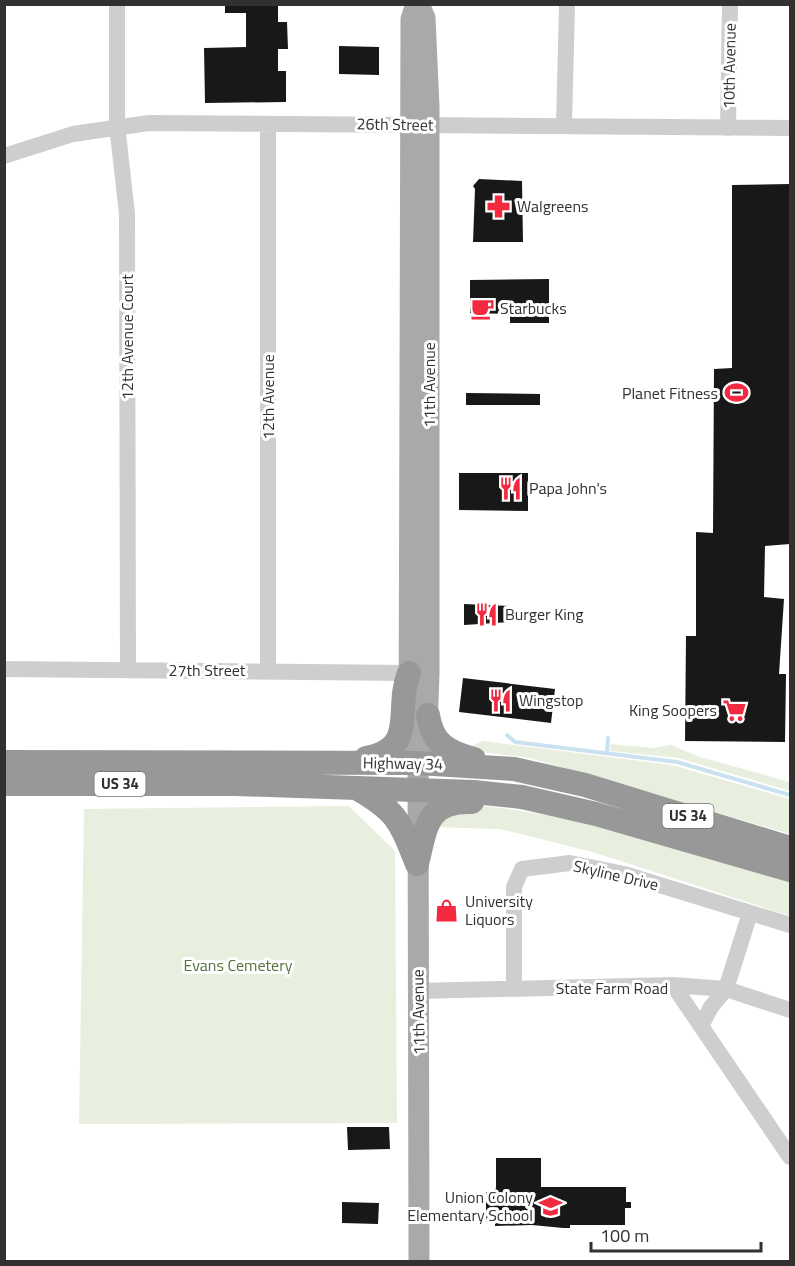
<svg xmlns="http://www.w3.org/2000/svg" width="795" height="1266" font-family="'Titillium Web',sans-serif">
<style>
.green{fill:#e8efde}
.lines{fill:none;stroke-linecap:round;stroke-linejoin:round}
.stream{stroke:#cae2ef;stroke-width:4}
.building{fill:#181818}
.minor{stroke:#cecece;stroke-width:16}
.major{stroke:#a9a9a9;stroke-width:21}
.highway{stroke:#989898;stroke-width:24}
.labels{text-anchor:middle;stroke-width:6;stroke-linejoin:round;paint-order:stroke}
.shield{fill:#fff;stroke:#6f6f6f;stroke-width:1.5}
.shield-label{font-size:15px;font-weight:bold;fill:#313131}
.street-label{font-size:16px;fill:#313131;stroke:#fff}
.poi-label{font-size:16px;fill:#313131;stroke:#fff;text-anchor:start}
.park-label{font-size:16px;fill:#56713a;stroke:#fff}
</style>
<rect width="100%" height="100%" fill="#fff"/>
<!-- green -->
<path class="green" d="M483 741 672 765 790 799V834L530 758 463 750Z
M611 744 653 748 671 745 700 757 790 782V791L678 758 610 751Z
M474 805C582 815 687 851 790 882V916L596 853 517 833 499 829 434 827 439 818Z
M349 806 395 851 397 1123 79 1124 84 809Z"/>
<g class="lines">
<!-- stream -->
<path class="stream" d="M507 735 515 742 677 762 790 795
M607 753 608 738"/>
</g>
<!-- building -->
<path class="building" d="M225 4H278V22H287L288 49H278V71H286V102L205 103 204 48 246 47V13H225Z
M339 46 379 47V75L339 74Z
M479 179 522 181 523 242H473L475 189 473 186Z
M790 184V544L765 546 764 597 784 599 779 674H786L785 742 685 741 686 636H696V532L713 533 714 369 732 368V185Z
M549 279V323H510V314L470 313V280Z
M466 393 540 394V405H466Z
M459 473H528V511L459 510Z
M464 604 510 606V622L464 625Z
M463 678 555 689 551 723 459 712Z
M347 1127H389L390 1149 348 1150Z
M496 1158H541V1187H626V1202H631V1208H625V1225H570V1228H563L532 1225 495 1226V1222H486V1192H495L496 1187Z
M342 1202 379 1203 378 1224 342 1223Z"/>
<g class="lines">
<!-- minor -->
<path class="minor" d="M117 4V125L127 214 128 670
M268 124V670
M564 126 567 4
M728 128 730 4
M4 156 73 134 149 123 790 128
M4 669 409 673
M673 985 790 1157
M514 988V887L522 869 570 863 624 874 790 925
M418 991 673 985 726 989 790 1010
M702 1024 711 1007 726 989 750 913"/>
<!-- major -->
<path class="major" d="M416 4 411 19 409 753 418 763
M419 4 425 18 429 107V674L426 753 418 763 419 1262"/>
<!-- highway -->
<path class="highway" d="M428 715C432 743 447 752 474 759
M366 758C419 748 394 710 409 673
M4 762 418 763 514 769 585 785 790 848
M4 784H236L474 792 522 797 596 814 790 870
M358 789C398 812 400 822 417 864
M417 864C426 828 426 800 472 802"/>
</g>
<!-- icons -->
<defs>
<symbol id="pharmacy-bare" viewBox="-9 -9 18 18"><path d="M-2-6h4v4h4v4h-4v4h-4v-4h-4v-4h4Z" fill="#f2293f" stroke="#fff" stroke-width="2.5" paint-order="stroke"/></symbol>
<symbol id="cafe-bare" viewBox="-9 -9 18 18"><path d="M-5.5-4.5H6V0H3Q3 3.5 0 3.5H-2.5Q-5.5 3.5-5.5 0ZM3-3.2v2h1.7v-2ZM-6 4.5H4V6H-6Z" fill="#f2293f" stroke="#fff" stroke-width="2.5" paint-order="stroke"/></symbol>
<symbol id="stadium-bare" viewBox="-9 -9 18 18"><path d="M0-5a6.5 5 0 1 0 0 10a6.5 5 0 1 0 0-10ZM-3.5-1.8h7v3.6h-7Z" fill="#f2293f" stroke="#fff" stroke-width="2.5" paint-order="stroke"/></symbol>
<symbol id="restaurant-bare" viewBox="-9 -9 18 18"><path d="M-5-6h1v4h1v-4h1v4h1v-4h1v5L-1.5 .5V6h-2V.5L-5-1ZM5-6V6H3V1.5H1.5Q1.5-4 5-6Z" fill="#f2293f" stroke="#fff" stroke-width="2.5" paint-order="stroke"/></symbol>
<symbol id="supermarket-bare" viewBox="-9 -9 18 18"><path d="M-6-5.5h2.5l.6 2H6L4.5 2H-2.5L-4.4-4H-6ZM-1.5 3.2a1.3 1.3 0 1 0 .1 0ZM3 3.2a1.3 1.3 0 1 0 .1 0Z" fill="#f2293f" stroke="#fff" stroke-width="2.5" paint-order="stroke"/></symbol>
<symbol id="shop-bare" viewBox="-9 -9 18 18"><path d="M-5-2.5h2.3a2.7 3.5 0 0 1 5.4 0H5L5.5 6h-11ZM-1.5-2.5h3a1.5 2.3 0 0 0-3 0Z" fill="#f2293f" stroke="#fff" stroke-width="2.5" paint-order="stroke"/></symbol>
<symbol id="school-bare" viewBox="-9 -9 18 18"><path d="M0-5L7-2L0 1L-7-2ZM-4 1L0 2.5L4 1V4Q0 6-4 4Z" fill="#f2293f" stroke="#fff" stroke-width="2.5" paint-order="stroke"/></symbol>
</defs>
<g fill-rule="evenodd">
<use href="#pharmacy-bare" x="482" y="190" width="33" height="33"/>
<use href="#cafe-bare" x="466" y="292" width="33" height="33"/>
<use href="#stadium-bare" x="720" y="376" width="33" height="33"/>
<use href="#restaurant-bare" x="494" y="472" width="33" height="33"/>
<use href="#restaurant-bare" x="470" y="598" width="33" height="33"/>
<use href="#restaurant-bare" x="484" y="684" width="33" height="33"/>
<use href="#supermarket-bare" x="718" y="694" width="33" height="33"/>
<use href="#shop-bare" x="430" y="894" width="33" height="33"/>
<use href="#school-bare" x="534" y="1190" width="33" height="33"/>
</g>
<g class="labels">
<!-- shield labels -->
<g class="shield">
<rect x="94.5" y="772" width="51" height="24" rx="4.5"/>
<rect x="662.5" y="804" width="51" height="24" rx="4.5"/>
</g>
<g class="shield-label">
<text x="120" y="789">US 34</text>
<text x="688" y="821">US 34</text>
</g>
<!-- street labels -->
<g class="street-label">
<text transform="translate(729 66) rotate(-89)" y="6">10th Avenue</text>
<text transform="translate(395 124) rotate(1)" y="6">26th Street</text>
<text transform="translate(127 337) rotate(-90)" y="6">12th Avenue Court</text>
<text transform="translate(429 385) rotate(-90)" y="6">11th Avenue</text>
<text transform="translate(268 397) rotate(-90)" y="6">12th Avenue</text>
<text x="207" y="676">27th Street</text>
<text transform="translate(403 763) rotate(1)" y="6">Highway 34</text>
<text transform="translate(616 875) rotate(13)" y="6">Skyline Drive</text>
<text x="612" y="994">State Farm Road</text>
<text transform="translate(418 1012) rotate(-91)" y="6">11th Avenue</text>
</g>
<!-- poi labels -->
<g class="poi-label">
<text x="517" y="212">Walgreens</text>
<text x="500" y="314">Starbucks</text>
<text x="718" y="399" text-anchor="end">Planet Fitness</text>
<text x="529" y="494">Papa John's</text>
<text x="505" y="620">Burger King</text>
<text x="519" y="706">Wingstop</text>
<text x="717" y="716" text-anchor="end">King Soopers</text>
<text x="465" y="907">University<tspan x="465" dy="18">Liquors</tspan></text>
<text x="533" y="1203" text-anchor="end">Union Colony<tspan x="533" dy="18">Elementary School</tspan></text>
</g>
<!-- park labels -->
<g class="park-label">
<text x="238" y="971">Evans Cemetery</text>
</g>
</g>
<!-- border -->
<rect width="795" height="1266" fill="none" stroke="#313131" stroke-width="12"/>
<!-- scale -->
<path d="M591 1242v9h170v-9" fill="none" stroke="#313131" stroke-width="3"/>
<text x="600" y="1242" font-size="18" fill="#313131" stroke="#ffffff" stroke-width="4.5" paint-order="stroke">100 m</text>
</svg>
